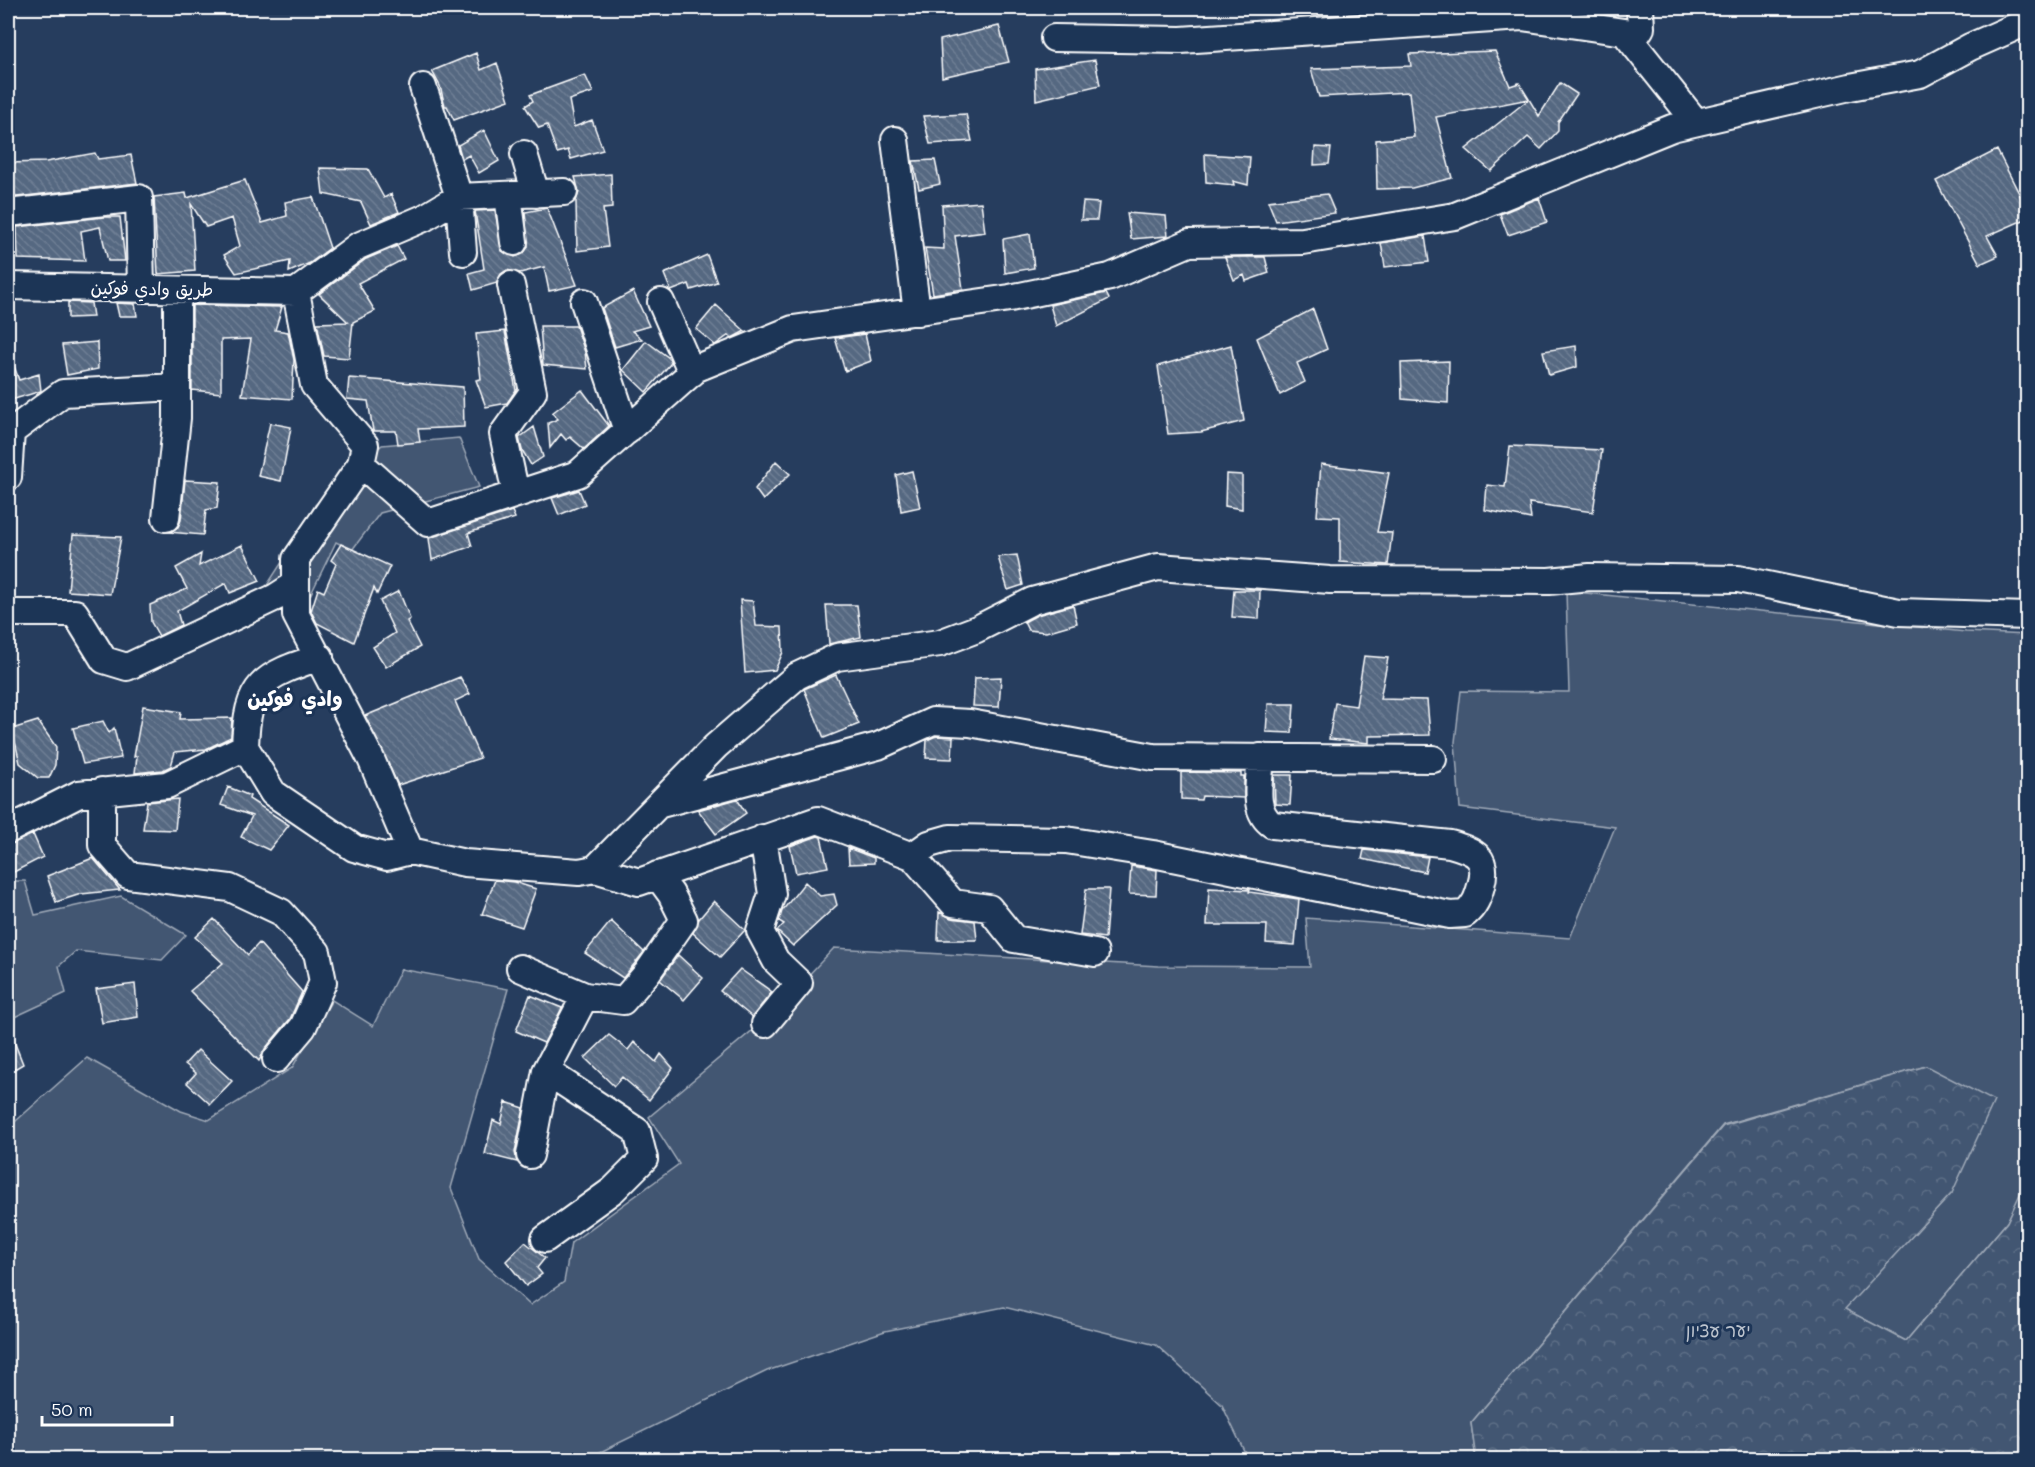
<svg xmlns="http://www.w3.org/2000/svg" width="2035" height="1467" font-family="Mali,'Playpen Sans Arabic','Playpen Sans Hebrew',sans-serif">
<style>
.green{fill:#425672;stroke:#a0aab8;stroke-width:1.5}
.forest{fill:url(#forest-crowns);stroke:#a0aab8;stroke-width:1.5}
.building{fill:url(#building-back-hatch);stroke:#fff;stroke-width:1.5}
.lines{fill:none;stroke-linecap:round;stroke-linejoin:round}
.minor-casing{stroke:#fff;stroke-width:30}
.minor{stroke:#1d3557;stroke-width:26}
.labels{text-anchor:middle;stroke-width:6;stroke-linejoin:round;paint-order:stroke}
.street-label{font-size:18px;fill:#fff;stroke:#1d3557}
.park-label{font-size:18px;fill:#bdc4ce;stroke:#1d3557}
.quarter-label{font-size:21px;font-weight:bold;fill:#fff;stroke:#1d3557}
</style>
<defs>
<pattern id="forest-crowns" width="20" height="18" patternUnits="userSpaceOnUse" patternTransform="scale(1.5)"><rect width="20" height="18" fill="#425672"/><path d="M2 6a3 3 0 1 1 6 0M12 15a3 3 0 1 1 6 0" fill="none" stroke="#5e6f87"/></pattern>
<pattern id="building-back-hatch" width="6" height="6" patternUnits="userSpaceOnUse" patternTransform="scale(1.5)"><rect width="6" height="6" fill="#556781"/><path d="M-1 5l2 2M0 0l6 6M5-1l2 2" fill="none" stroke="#6e7e94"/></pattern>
</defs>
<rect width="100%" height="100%" fill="#263d5e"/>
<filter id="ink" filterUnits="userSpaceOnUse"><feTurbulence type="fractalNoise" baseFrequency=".0167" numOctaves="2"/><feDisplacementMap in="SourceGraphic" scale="12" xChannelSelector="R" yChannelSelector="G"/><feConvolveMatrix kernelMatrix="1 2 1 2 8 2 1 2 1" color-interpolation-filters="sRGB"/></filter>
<g filter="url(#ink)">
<!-- green -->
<path class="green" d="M459 438 479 487 380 513 352 550 336 542 295 627 264 590 301 533 315 505 382 445Z
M1566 591 1966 632 2027 635 2028 1179 2007 1222 1906 1341 1844 1309 1952 1193 1926 1066 1723 1125 1471 1423 1476 1459H1248L1222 1405 1156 1345 1004 1307 885 1331 767 1371 586 1459H8V1128L87 1058 181 1111 209 1120 292 1068 332 1000 373 1026 401 969 508 989 451 1188 479 1259 530 1305 564 1282 571 1243 679 1164 649 1117 773 1013 834 948 1159 966 1310 967 1306 918 1570 938 1615 827 1460 808 1455 742 1461 691 1569 692Z
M8 881H25L35 915 121 896 186 935 162 960 76 951 59 966 66 993 8 1020Z"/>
<!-- forest -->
<path class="forest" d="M1926 1066 1994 1101 1952 1193 1845 1309 1906 1341 2007 1222 2027 1179V1459H1476L1471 1423 1723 1126Z"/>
<!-- building -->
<path class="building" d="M999 26 1009 62 942 77 940 40Z
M1495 51 1510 86 1519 83 1529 99 1436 117 1452 178 1412 188 1377 189 1376 140 1414 137 1409 92 1319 97 1311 69 1411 66 1409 54Z
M476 53 481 70 497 63 509 100 454 120 447 106H445L440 86 432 71Z
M1095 60 1100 85 1036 100 1035 69Z
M585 75 593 92 569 100 574 127 592 120 603 150 571 159 568 150 557 153 547 125 539 128 525 106 533 101 530 95Z
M1560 83 1577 94 1558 122V131L1541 149 1528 137 1491 171 1466 149 1529 99 1539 116Z
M966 114 972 141 930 144 923 116Z
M484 130 499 161 479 173 469 155 462 159 458 145Z
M1315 147 1331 148 1329 164 1314 165Z
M1997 150 2028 211V218L1987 236 1998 256 1980 264 1936 181Z
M95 153 98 159 131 155 137 183 8 198V163L46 162Z
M1205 154 1250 157 1248 185 1233 181 1234 185 1206 182Z
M935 160 940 184 919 189 913 161Z
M320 168 368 169 384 198 391 194 399 212 371 224 361 202 323 194Z
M611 174 612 208 603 209 608 247 577 251 576 201 579 192 575 177Z
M245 180 262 223 287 216 285 202 313 197 330 248 310 263 289 272 290 261 236 273 224 255 240 246 232 218 206 227 191 204 195 271 158 274 154 197 186 193 187 198Z
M1327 194 1335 213 1276 221 1268 201Z
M1539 198 1547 222 1508 235 1500 214Z
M981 202 985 232 955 236 963 289 933 294 925 248 944 249 942 205Z
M1083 202 1099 203 1097 220H1081Z
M547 208 577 285 549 291 544 267 520 273 507 270 501 274 497 283 473 290 469 273 484 269 475 211 495 210 502 251 515 257 523 254 528 247 525 212Z
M1127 213 1166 216 1168 236 1131 239Z
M104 217H120L125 261H108L100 227 81 231 85 261 18 259 17 227Z
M1030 234 1034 268 1005 273 1003 239Z
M1425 236 1429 262 1385 267 1381 243Z
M397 246 404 259 358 283 375 311 353 322 349 358 324 356 317 323 348 322 319 294 366 259Z
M707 255 717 282 691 290 689 284 671 291 664 274Z
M1225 257H1265L1269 273 1246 281 1244 275 1234 280Z
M633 291 649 326 632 331 642 339 615 347 602 308Z
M1106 293 1109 299 1056 326 1050 305Z
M68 302 91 303 93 317 68 318Z
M116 303 135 304 137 316H119Z
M192 305 282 307 275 330 288 332 294 360 292 399 242 395 251 339 221 340V393L192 390Z
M716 305 745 331 732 338 729 335 715 345 696 329Z
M1313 309 1327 349 1297 363 1305 382 1280 395 1257 338Z
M540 326H576L585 352 587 369 543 365Z
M505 331 516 390 507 403 486 407 476 380 481 379 476 334Z
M865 334 871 361 845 371 835 338Z
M646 341 669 358 671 363 646 392 623 370Z
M97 342 98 369 67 375 62 345Z
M1231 345 1244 421 1201 432 1168 434 1158 366Z
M1576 346 1577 367 1549 375 1543 351Z
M9 352 19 380 39 374 41 391 8 401Z
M1449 361 1448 403 1402 399 1401 363Z
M349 378 463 387 464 427 418 429 420 442 398 444 396 431H373L368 401 347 399Z
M582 390 609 426 584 449 570 437 566 440 561 434 550 448 548 423 558 419 552 413Z
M270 423 291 427 281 481 258 476Z
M534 427 543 457 531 465 522 450 519 438Z
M1510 446 1602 450 1593 512 1529 503 1531 519 1485 510 1487 485 1505 487Z
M776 461 790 474 763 500 755 489Z
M1321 464 1389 473 1377 532 1392 533 1388 565 1340 562V517L1317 516Z
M912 471 920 507 901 511 896 475Z
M1226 474 1242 475V509L1225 506Z
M185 480 220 482 217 508 206 510 203 535 168 532 178 527 181 520Z
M579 490 585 504 559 515 552 498Z
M512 511 515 518 468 533 472 546 432 560 429 538Z
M73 535 121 537 110 594 68 591Z
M341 544 390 566 377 594 374 588 354 642 317 623 311 611 318 589 324 592 336 564 331 560Z
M242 545 260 581 230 593 226 583 177 611 181 625 159 636 151 622 150 605 187 589 176 568 201 554 199 566Z
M1017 555 1023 585 1008 590 998 557Z
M1234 590H1260L1259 619 1232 617Z
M399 591 410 619 407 621 420 647 386 667 373 647 395 633 380 601Z
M740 600 753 601 756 626 782 627 783 652 775 670 745 673Z
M826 605H857L861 637 829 644Z
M1073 605 1077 623 1046 632 1028 630 1024 622 1037 615Z
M1364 656 1388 658 1380 699 1427 700 1430 735 1369 736V743L1329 739 1335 703 1356 706Z
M836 675 859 724 824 738 804 689Z
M460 677 470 694 455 701 480 758 398 785 365 716Z
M1001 677 999 707 973 706 975 678Z
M1268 704H1294L1292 733 1266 732Z
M143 706 181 712 180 719 232 718 231 737 206 749 175 752 171 766 163 770 135 773 137 756 134 757Z
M38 721 56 747 55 765 49 778H38L20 763 12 729Z
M103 721 109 733 114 728 121 758 83 764 73 728Z
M936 736 953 737 952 759 926 758 927 740Z
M1181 772 1241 773V776H1244V798L1202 796 1201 800 1181 799Z
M1274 775H1292L1290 805 1275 804Z
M228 787 250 796 249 799 289 825 269 850 241 837 252 816 221 805Z
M178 799 175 830 143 829 147 802Z
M737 799 746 813 716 834 698 810Z
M33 834 43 857 8 875V845Z
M818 836 821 837 828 867 796 873 790 846Z
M848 848 874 858V863L849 864Z
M1364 850 1428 857 1425 872 1362 859Z
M93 858 120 890 81 894 56 902 47 876Z
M1131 866 1157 870 1156 895 1129 894Z
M495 880 514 882 536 889 522 927 482 914Z
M805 882 820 896 834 894 837 905 793 946 777 931 784 924 779 921 782 911Z
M1209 888 1250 890 1249 892 1299 899 1295 945 1266 943 1267 925H1207Z
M1086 889H1109L1105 938 1080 935Z
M714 901 745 930 720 957 693 933 699 919Z
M939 912 951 918 975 921 977 940H938Z
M214 919 248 955 259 943 302 992 290 1019 265 1049 259 1061 190 991 223 963 195 937Z
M611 921 644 952 623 978 585 953Z
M678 955 703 978 684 1000 660 980Z
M740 969 772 992 752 1017 720 991Z
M135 984 138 1017 102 1023 96 989Z
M530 995 562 1008 544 1043 516 1031Z
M8 1026 23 1064 8 1073Z
M609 1035 628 1050 634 1042 656 1062 661 1054 673 1068 649 1100 622 1077 614 1086 585 1058Z
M198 1050 232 1081 210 1104 187 1083 196 1073 185 1064Z
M506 1102 524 1108 515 1152 517 1162 485 1154 493 1120 501 1124Z
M525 1242 545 1258 537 1268 542 1274 526 1286 506 1261Z"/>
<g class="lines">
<defs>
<path id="minor" d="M1054 38 1181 40 1522 17 1624 32 1696 122
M1632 42 1641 28 1640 8
M423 87 459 197 463 252
M895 140 917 312
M524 154 536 194
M508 195 514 242
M8 213 139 198 141 289
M511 285 533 392 503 434 516 494
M8 286 296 292
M296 292 358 246 424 218 459 197 564 192
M584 302 627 431
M661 302 692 373
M361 464 428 523 578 474 697 368 793 329 1010 298 1110 277 1189 243 1303 241 1455 216 1672 128 1850 87 1920 74 1970 47 2022 24 2028 25
M8 477 11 432 63 393 177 387
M166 518 177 418V290
M8 613H75L104 660 127 667 276 597 296 584
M245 747C247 683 262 676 320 657
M102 791V845L128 875 230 888 281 912 317 952 323 982 303 1027 276 1059
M661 804 878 746 933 721 970 723 1153 757 1433 759
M8 830 79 794 167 785 245 747 273 793 354 848 387 857 410 851 371 759 296 615V559L361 464 365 445 314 385 296 292
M763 838 772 894 760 931 776 961 799 983 765 1024
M410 851 465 863 579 872 595 869 716 746 797 676 837 657 940 643 977 629 1032 601 1158 567 1330 580 1549 581 1590 577 1738 579 1899 612 2028 616
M912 856 929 844 950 838 1066 840 1153 854 1450 915 1465 914C1475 906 1478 897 1481 886 1489 857 1475 851 1450 844L1273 825C1251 811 1260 780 1261 757
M595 869 639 882 818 820 912 856 953 903 989 908 1014 939 1095 953
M520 968 585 996 623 1001 647 973 684 920 671 894 657 875
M530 1155 546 1071 585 996
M545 1239 613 1190 644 1159 637 1131 546 1071"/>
</defs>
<!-- minor casing -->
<use href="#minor" class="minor-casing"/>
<!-- minor -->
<use href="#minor" class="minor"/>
</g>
</g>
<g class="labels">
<!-- street labels -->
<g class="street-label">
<text transform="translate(152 289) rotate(1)" y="6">طريق وادي فوکين</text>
</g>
<!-- park labels -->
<g class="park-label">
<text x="1718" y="1337">יער עציון</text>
</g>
<!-- quarter labels -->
<g class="quarter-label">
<text x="295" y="706">وادي فوكين</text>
</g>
</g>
<!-- margin -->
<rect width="2035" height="1467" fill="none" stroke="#1d3557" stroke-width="30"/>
<rect x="15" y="15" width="2005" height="1437" fill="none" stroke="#fff" stroke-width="2" filter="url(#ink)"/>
<!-- scale -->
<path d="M42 1416v9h130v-9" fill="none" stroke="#ffffff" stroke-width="3"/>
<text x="51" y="1416" font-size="18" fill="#ffffff" stroke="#1d3557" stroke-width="4.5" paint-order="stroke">50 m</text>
</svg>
